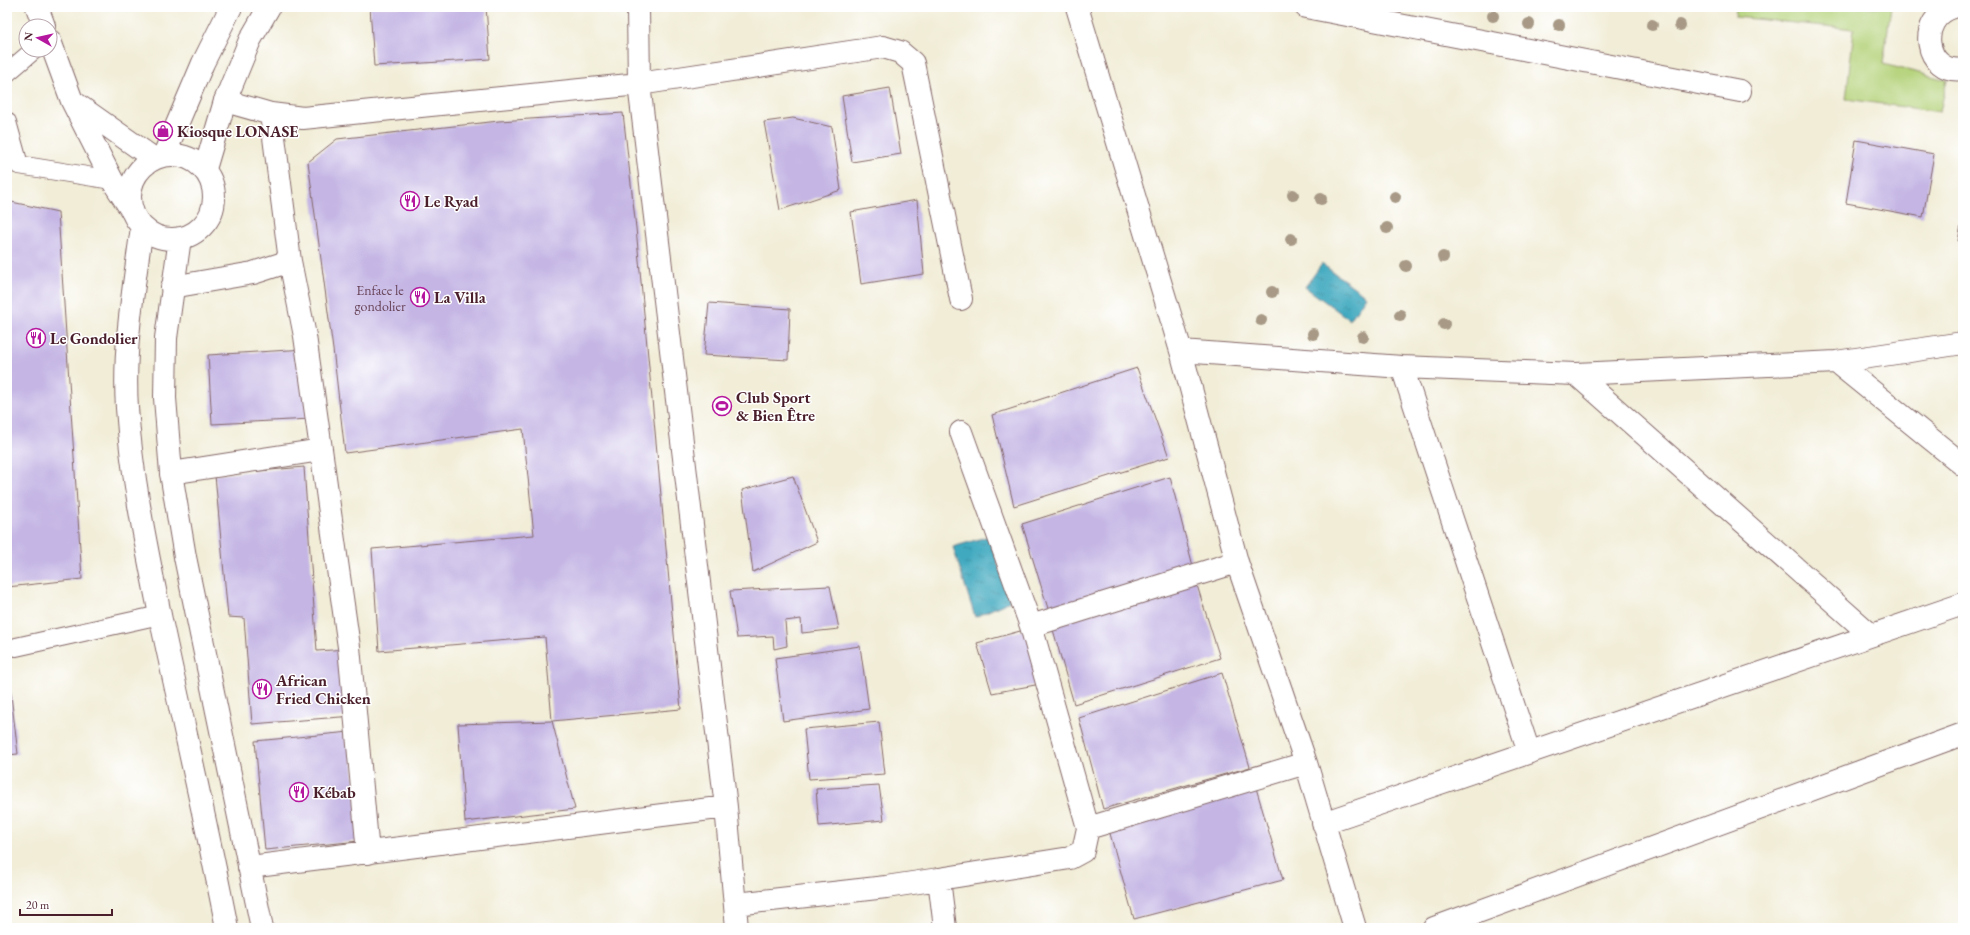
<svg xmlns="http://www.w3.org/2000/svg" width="1970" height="935" font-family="'EB Garamond',serif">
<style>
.park{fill:#b4d279;stroke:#7f7852}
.water{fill:url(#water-ripples);stroke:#446475}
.building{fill:#c4b5e4}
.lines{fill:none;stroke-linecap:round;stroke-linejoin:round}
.service-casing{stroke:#846767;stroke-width:20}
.minor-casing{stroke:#846767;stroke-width:24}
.tertiary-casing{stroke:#846767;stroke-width:24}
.trunk-casing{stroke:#846767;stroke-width:24}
.service{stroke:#fff;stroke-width:18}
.minor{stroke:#fff;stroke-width:22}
.tertiary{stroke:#fff;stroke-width:22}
.trunk{stroke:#fff;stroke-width:22}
.tree{fill:#a79985}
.labels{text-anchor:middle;stroke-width:3;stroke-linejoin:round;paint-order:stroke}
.number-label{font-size:14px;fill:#684459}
.poi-label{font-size:16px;font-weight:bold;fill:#4a1f2b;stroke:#fff;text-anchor:start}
</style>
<defs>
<pattern id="water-ripples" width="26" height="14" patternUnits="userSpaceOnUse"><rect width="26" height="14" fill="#3fa9bf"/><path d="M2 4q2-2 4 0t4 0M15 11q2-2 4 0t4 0" fill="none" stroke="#37899b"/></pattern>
</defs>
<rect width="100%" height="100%" fill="#fff"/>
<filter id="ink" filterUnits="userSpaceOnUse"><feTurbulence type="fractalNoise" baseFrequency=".025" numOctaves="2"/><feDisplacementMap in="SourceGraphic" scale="8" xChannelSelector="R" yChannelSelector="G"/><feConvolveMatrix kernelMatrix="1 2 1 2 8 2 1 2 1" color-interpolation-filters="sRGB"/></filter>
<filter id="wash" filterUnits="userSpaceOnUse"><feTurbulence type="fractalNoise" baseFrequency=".012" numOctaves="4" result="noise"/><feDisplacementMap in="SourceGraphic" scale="16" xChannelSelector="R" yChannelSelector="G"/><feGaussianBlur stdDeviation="0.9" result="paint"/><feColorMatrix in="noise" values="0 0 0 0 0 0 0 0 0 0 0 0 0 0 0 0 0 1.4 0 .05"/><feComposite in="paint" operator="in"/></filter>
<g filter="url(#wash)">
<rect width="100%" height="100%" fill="#f1edd7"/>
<!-- park -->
<path class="park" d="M1736 7H1891L1883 64 1947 80 1940 112 1846 99 1854 29 1735 17Z"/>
<!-- water -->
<path class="water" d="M1322 264 1366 296 1350 320 1305 287Z
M989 536 1010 601 975 617 953 547Z"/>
<g id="blocks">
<!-- building -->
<path class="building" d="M370 7H486L490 59 374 66Z
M890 88 901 154 852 162 842 96Z
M623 113 636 228 681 709 552 721 545 637 379 651 372 549 534 535 523 429 345 453 334 357 308 162 337 139 499 121Z
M793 118 832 127 841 190 780 210 764 122Z
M1856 140 1934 154 1923 217 1846 203Z
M917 200 924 274 861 284 851 212Z
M7 201 58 212 82 579 7 587Z
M1962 220H1963V242L1958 241Z
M709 303 790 309 788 360 704 355Z
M306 349 311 419 212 424 208 355Z
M1137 368 1169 457 1014 506 992 415Z
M304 467 317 651 347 649 353 716 252 724 244 618 228 617 215 475Z
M793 476 817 542 753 572 742 490Z
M1170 477 1194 570 1050 615 1022 524Z
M1195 579 1220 658 1074 704 1052 626Z
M830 586 839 629 802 633 801 619 785 621 787 646 774 649 773 636 737 638 730 591Z
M1031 628 1046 683 992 693 977 643Z
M860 646 869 709 783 721 775 658Z
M7 661 18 754 7 755Z
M1222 673 1250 767 1103 809 1079 718Z
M552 721 575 809 465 822 458 724Z
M879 722 885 774 809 779 804 729Z
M350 732 360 841 265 850 255 741Z
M1254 781 1283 880 1134 919 1107 823Z
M879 785 884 820 819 826 816 789Z"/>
</g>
</g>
<g filter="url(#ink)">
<use href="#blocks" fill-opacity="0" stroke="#846767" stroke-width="1"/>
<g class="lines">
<defs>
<path id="service" d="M7 73 34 50
M7 122 19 165 112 180
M16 647 160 615"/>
<path id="minor" d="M638 7 639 84 726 807 737 928
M1077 7 1181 351 1237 562 1306 763 1355 928
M1306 7 1740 91
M1954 7C1915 18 1925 75 1963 69
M225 101 271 114 303 118 639 84 883 47 900 52 913 63 961 299
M290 261 305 336 349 647 368 853
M172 287 253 273 290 261 271 114
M1181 351 1402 367 1576 374 1836 362 1963 343
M1836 362 1963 465
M1402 367 1529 752
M1576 374 1871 635
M171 473 321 450
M1031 626 1237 562
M1323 823 1963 604
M1088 828 1306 763
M249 867 726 807
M939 879 1070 858 1083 851 1088 828 1031 626 961 432
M736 904 886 887 939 879 945 928
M1434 928 1963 734"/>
<path id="tertiary" d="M37 7 44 26
M50 41 72 101 112 180 132 211
M75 103 153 158"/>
<path id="trunk" d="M164 155 203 63 231 7
M130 197a42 42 0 1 1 84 0a42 42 0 1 1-84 0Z
M205 169 225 101 250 40 269 7
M142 227C134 286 123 348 127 408 132 480 147 550 161 620 183 723 207 825 227 928
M180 238 166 338 165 398 171 473 185 557 262 928"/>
</defs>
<!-- service casing -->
<use href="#service" class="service-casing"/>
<!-- minor casing -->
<use href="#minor" class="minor-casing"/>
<!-- tertiary casing -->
<use href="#tertiary" class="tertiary-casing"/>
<!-- trunk casing -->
<use href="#trunk" class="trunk-casing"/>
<!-- service -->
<use href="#service" class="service"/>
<!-- minor -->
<use href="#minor" class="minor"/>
<!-- tertiary -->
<use href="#tertiary" class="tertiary"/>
<!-- trunk -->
<use href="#trunk" class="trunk"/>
</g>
<!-- trees -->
<g class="tree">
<circle cx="1493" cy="16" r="6"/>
<circle cx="1529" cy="24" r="6"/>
<circle cx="1559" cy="25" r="6"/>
<circle cx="1652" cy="25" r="6"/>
<circle cx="1680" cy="25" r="6"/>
<circle cx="1293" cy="195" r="6"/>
<circle cx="1395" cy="197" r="6"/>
<circle cx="1321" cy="199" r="6"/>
<circle cx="1387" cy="228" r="6"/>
<circle cx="1291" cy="239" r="6"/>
<circle cx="1443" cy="257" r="6"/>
<circle cx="1406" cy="266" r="6"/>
<circle cx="1272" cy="292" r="6"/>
<circle cx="1400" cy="315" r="6"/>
<circle cx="1261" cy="320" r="6"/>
<circle cx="1444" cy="324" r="6"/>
<circle cx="1313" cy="334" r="6"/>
<circle cx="1363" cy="337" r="6"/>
</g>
</g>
<!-- icons -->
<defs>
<symbol id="shop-ring" viewBox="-11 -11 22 22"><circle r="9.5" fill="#fff" stroke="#b5179e" stroke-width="1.5"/><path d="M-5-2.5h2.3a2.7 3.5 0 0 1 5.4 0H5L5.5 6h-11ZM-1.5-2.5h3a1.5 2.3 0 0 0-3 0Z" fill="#b5179e"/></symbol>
<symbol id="restaurant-ring" viewBox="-11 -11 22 22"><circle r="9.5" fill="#fff" stroke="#b5179e" stroke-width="1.5"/><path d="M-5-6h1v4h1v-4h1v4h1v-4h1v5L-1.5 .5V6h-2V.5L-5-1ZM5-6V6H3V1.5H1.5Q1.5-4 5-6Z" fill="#b5179e"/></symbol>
<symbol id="stadium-ring" viewBox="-11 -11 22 22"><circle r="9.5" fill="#fff" stroke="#b5179e" stroke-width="1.5"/><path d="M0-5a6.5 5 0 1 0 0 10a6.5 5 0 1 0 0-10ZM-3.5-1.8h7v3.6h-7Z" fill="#b5179e"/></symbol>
</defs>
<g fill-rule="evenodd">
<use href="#shop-ring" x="152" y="120" width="22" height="22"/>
<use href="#restaurant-ring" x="399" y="190" width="22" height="22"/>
<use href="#restaurant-ring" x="409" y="286" width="22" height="22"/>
<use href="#restaurant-ring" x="25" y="327" width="22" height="22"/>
<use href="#stadium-ring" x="711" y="395" width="22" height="22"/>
<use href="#restaurant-ring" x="251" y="678" width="22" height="22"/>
<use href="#restaurant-ring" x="288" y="781" width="22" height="22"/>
</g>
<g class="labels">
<!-- number labels -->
<g class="number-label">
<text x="380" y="295">Enface le<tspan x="380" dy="16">gondolier</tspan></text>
</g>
<!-- poi labels -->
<g class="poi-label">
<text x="177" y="137">Kiosque LONASE</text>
<text x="424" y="207">Le Ryad</text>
<text x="434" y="303">La Villa</text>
<text x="50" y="344">Le Gondolier</text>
<text x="736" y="403">Club Sport<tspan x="736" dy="18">&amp; Bien Être</tspan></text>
<text x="276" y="686">African<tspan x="276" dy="18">Fried Chicken</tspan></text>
<text x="313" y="798">Kébab</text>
</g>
</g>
<!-- margin -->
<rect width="1970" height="935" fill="none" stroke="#fff" stroke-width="24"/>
<!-- north arrow -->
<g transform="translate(38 38) rotate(278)"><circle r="19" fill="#ffffff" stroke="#b7a5aa"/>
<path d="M0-3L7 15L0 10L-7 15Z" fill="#b5179e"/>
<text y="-6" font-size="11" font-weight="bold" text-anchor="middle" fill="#4a1f2b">N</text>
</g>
<!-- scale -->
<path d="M20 909v6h92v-6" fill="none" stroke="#4a1f2b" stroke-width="2"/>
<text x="26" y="909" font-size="12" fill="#4a1f2b" stroke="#ffffff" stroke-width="3" paint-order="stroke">20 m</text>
</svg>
